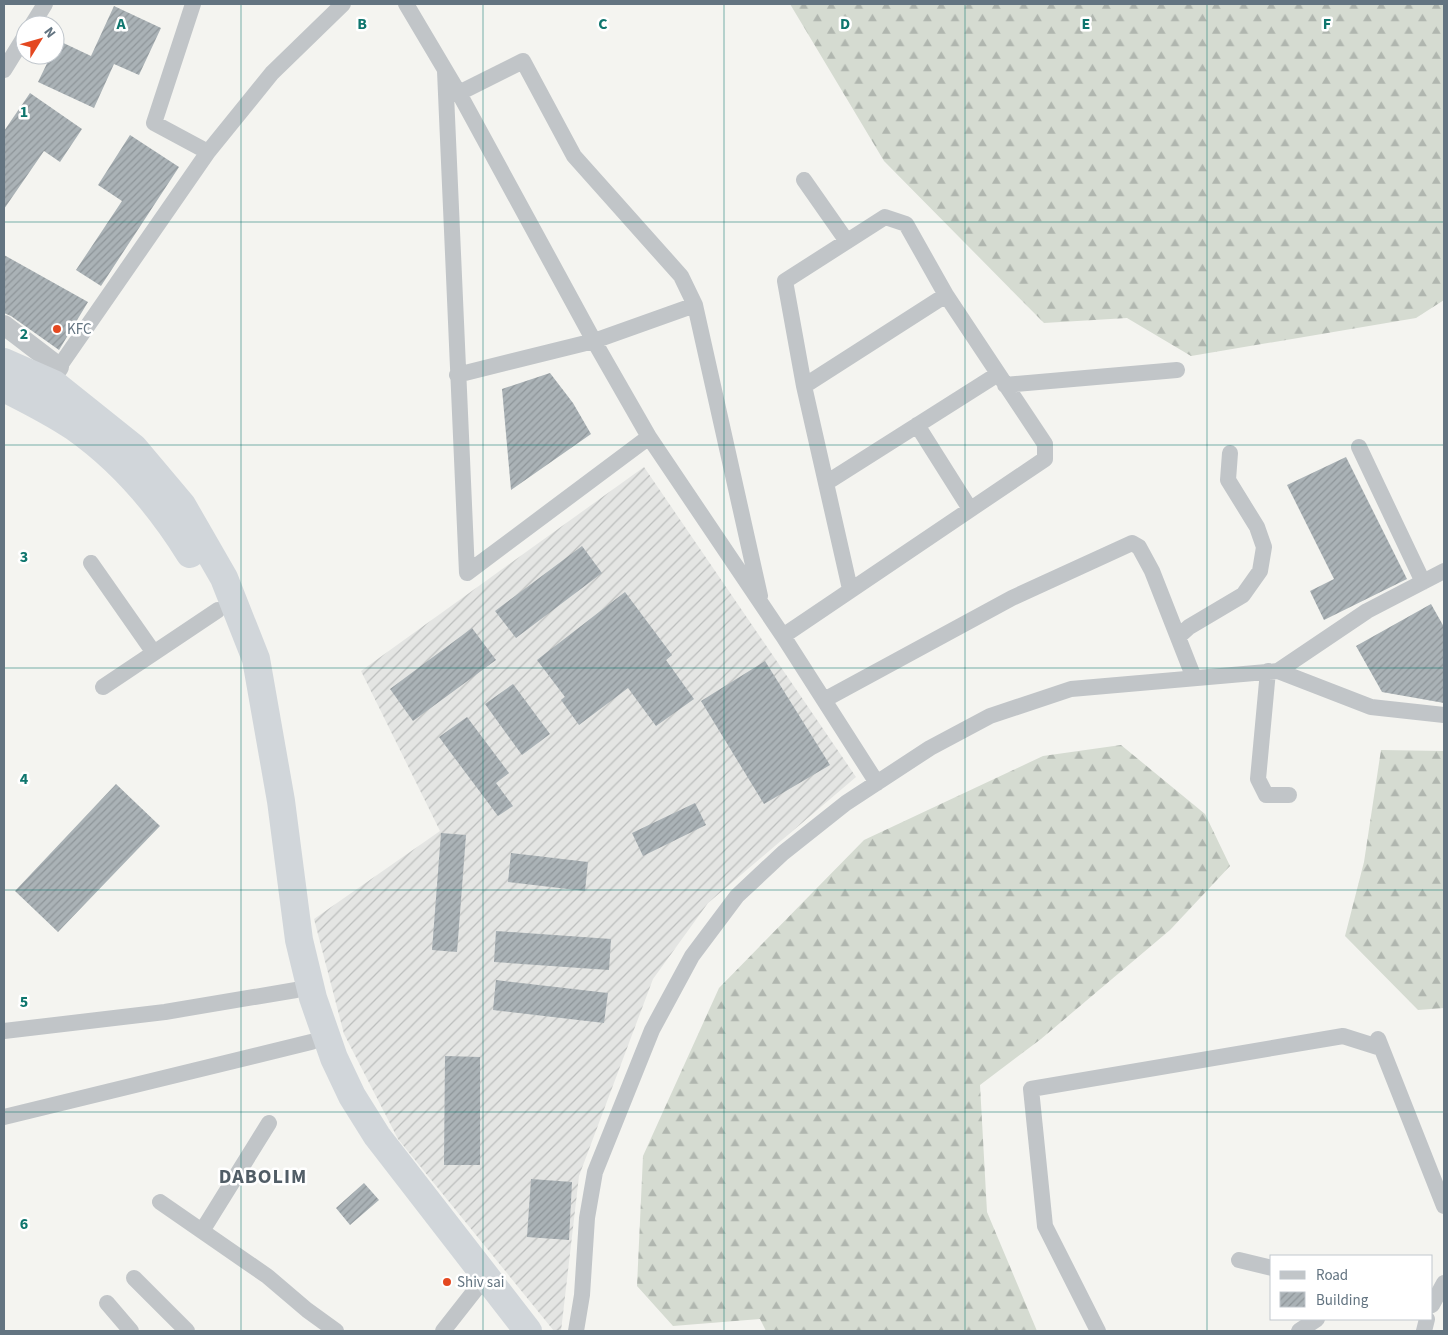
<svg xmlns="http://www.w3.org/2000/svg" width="1448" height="1335" font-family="'Source Sans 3',sans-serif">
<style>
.industrial{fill:url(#industrial-furrows)}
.forest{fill:url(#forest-firs)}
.building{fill:url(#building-hatch)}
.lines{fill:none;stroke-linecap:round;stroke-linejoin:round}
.minor{stroke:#c1c5c8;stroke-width:16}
.tertiary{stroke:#c1c5c8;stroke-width:20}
.trunk{stroke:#d1d6da;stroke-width:28}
.grid{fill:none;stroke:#0f766e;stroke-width:1;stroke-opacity:0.55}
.poi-dot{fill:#e44820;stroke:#fff;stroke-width:2}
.labels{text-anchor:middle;stroke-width:5;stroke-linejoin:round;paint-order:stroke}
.poi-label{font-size:15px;fill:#637481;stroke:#fff;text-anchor:start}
.district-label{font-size:20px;font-weight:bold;letter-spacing:1px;fill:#515d66;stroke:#fff}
.grid-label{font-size:16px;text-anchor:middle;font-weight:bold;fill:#0f766e;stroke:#fff;stroke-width:5;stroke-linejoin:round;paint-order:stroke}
</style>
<defs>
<pattern id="industrial-furrows" width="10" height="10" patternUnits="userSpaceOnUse" patternTransform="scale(1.25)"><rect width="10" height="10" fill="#e4e5e3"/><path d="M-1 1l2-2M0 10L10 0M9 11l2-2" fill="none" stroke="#bcbebd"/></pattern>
<pattern id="forest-firs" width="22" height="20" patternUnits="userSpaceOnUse" patternTransform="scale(1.25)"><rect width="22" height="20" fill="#d5dbd1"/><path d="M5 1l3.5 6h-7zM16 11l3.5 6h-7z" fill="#b0b6af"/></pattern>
<pattern id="building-hatch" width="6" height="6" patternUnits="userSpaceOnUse" patternTransform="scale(1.25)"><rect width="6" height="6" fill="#aab2b6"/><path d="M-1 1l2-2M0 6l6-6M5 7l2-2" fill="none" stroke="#8e9599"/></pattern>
</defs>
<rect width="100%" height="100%" fill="#f4f4f0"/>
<!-- industrial -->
<path class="industrial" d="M644 467 856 777 708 903 653 979 579 1176 561 1331H554L398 1139 344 1034 314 919 440 831 361 671Z"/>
<!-- forest -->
<path class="forest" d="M790 4H1444V300L1416 318 1191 356 1127 318 1044 323 884 161Z
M1121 745 1205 814 1230 866 1170 930 1041 1039 980 1085 987 1212 1037 1331H766L760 1319 673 1326 637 1286 643 1156 719 988 864 840 1043 756Z
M1381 750 1444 751V1008L1418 1010 1345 936 1364 862Z"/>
<!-- building -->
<path class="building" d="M114 6 161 28 139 75 114 64 94 108 38 82 51 55H55V39L91 56Z
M30 93 82 129 60 162 44 151 4 209V131Z
M130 135 179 167 101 286 76 270 122 201 98 185Z
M4 255 88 302 59 350 11 316 4 313Z
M550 373 573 403 591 434 511 490 502 389Z
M1346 457 1407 579 1324 620 1310 591 1334 579 1287 485Z
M582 546 602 573 516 638 495 611Z
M625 592 672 655 666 660 694 699 656 726 628 688 579 725 561 700 565 697 537 660Z
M1431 604 1444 627V703L1382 692 1356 646Z
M472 628 496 660 413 721 390 689Z
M765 661 830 765 764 804 701 701Z
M513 684 550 734 522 755 485 704Z
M467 717 509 773 496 783 513 806 498 816 439 737Z
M116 784 160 826 58 932 15 891Z
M695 803 706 825 643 856 632 833Z
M441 833 466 835 457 952 432 950Z
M511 853 588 862 585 891 508 882Z
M496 931 611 939 609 970 494 962Z
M496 980 608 993 604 1023 493 1010Z
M445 1056 480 1057V1165H444Z
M531 1179 572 1182 569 1240 527 1237Z
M364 1183 379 1200 350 1225 336 1208Z"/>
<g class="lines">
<!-- minor -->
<path class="minor" d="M193 4 154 123 208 152
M406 4 460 95 594 341 649 437 783 636 877 783
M32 25 45 4
M4 70 25 36
M445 71 467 573 649 437
M459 93 523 61 574 156 681 276 695 305 760 596
M804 180 846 240
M59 367 208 152 272 73 343 4
M457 375 594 341 695 305
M1005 385 1177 370
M804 386 946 295
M917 425 970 509
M1359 447 1423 582
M826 483 998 374
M91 563 154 653
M783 636 1045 459V444L946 295 906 224 885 217 785 281 804 386 850 589
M1178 637 1189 627 1243 595 1260 571 1264 547 1257 527 1228 480 1230 453
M1268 671 1258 779 1266 795H1289
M1278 671 1371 707 1444 715
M103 687 218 610
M824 700 1012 598 1132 543 1139 547 1152 571 1194 678
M4 1031 165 1012 296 990
M1378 1039 1444 1206
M4 1117 311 1042
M160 1202 267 1276 307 1310 336 1331
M202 1231 269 1123
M1239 1260 1272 1268
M134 1278 187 1331
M107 1303 131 1331
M1432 1305 1444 1283
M443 1331 476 1289
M576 1331 582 1295 587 1218 595 1172 652 1030 692 956 737 896 783 853 846 803 930 748 990 716 1071 689 1278 671 1367 611 1444 571
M1098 1331 1045 1226 1031 1089 1343 1036 1381 1048
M1299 1331 1317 1319
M1424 1331 1427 1319"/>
<!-- tertiary -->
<path class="tertiary" d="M4 325 59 367 48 382"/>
<!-- trunk -->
<path class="trunk" d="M4 362 54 384 134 448 182 505 224 578 256 659 281 801 299 940 313 998 334 1058 352 1096 377 1136 528 1331
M4 388C28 400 52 412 74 427 121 460 160 506 190 554"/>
</g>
<!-- grid -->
<path class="grid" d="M241 4V1331M483 4V1331M724 4V1331M965 4V1331M1207 4V1331M4 222H1444M4 445H1444M4 668H1444M4 890H1444M4 1112H1444"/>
<!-- markers -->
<g class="poi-dot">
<circle cx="57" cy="329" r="5"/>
<circle cx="447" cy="1282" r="5"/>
</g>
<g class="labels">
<!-- poi labels -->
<g class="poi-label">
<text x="67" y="334">KFC</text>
<text x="457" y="1287">Shiv sai</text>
</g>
<!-- district labels -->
<g class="district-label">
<text x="263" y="1183">DABOLIM</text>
</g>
</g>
<g class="grid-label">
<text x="121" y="29">A</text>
<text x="362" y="29">B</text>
<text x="603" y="29">C</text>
<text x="845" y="29">D</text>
<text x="1086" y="29">E</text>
<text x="1327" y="29">F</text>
<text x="24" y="117">1</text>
<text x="24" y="339">2</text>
<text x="24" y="562">3</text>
<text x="24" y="784">4</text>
<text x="24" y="1007">5</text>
<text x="24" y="1229">6</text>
</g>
<!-- border -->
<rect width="1448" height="1335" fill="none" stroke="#637481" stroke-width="10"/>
<!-- legend -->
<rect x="1270" y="1255" width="162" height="65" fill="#ffffff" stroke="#c1c7cd"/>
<rect x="1280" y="1271" width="25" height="8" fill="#c1c5c8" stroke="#c1c7cd"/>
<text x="1316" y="1280" font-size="15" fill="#637481">Road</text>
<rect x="1280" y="1292" width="25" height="15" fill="url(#building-hatch)" stroke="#c1c7cd"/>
<text x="1316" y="1305" font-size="15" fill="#637481">Building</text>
<!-- north arrow -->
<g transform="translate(40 40) rotate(53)"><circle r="24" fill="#ffffff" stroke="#c1c7cd"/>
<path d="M0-4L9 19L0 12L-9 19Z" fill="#e44820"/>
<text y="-8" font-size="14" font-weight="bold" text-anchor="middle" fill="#637481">N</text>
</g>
</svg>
